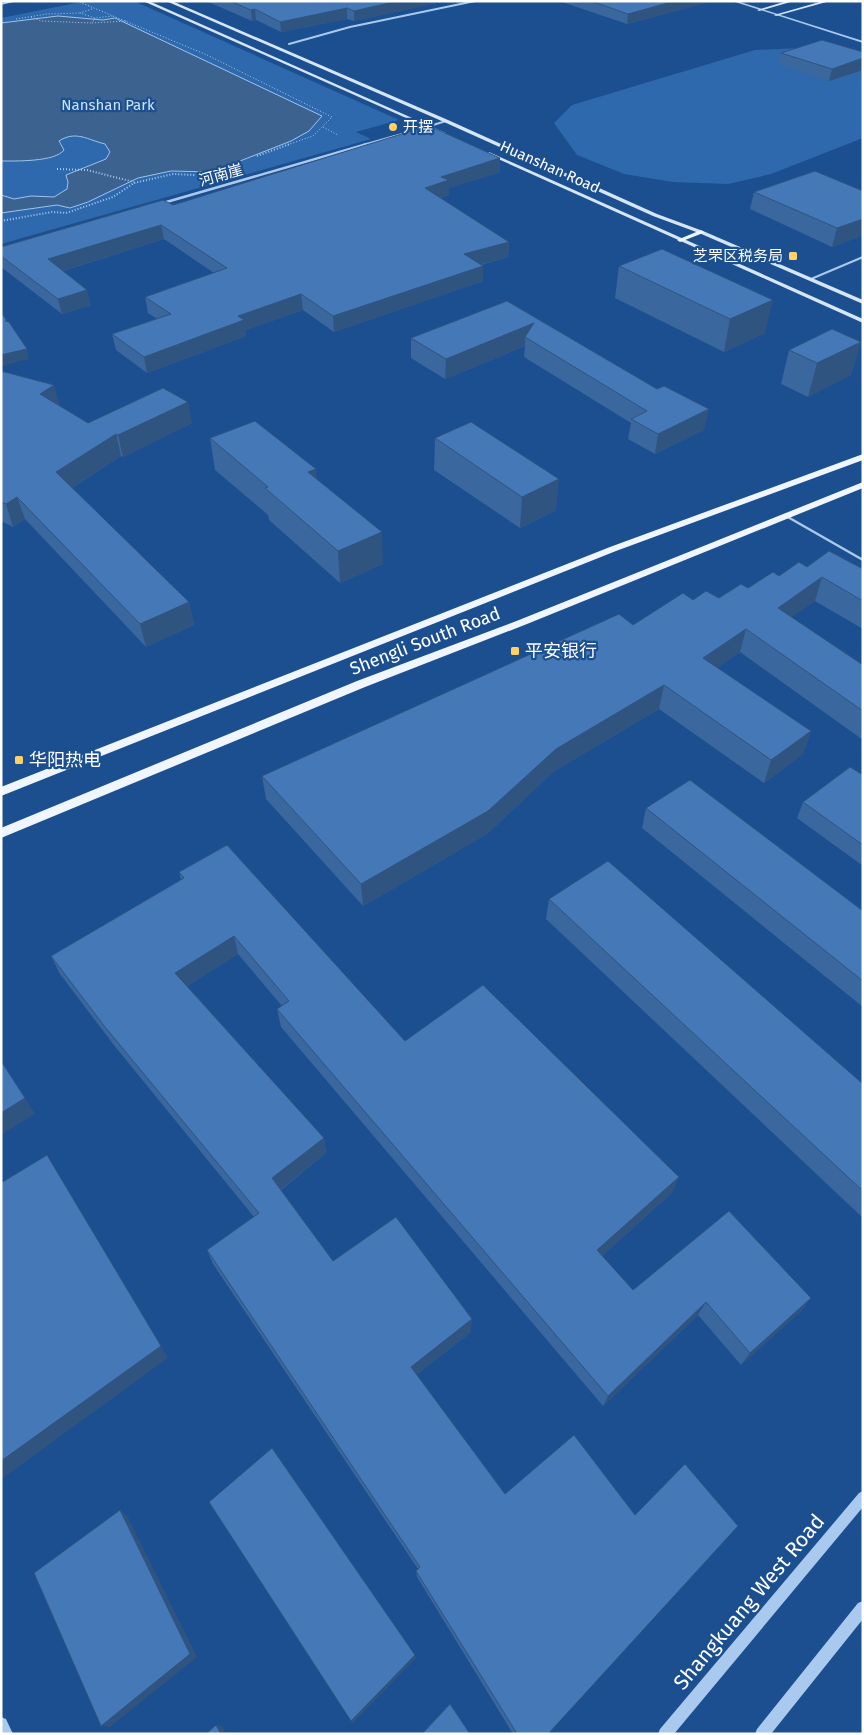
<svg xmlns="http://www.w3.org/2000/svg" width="864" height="1735" font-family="'Fira Sans','Noto Sans SC',sans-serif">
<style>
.green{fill:#2e69ad}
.water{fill:#3c6290;stroke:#9cc4f0}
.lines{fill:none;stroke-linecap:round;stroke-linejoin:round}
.path-far1{stroke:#a9c9ee;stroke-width:1;stroke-dasharray:1 2;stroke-linecap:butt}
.path{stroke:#a9c9ee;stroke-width:2;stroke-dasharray:1 2;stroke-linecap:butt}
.service-far1{stroke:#a9c9ee;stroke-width:2}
.service{stroke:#a9c9ee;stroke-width:2.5}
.minor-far1{stroke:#a9c9ee;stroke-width:2}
.minor{stroke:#a9c9ee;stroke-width:2.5}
.tertiary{fill:#a9c9ee;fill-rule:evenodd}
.secondary{fill:#d6e6fa;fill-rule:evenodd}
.primary{fill:#f0f6ff;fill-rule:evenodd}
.wall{fill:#3a679d}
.shaded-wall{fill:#305480}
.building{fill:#4478b7;stroke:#305480}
.poi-dot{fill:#ffd166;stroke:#1b4f8f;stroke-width:2}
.labels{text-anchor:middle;stroke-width:4.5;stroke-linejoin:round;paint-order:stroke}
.far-park-label{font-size:15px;fill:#cfe3fa;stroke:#1b4f8f}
.far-poi-label{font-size:15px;fill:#fff;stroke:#1b4f8f;text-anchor:start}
.far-street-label{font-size:15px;fill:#fff;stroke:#1b4f8f}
.street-label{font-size:18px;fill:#fff;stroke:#1b4f8f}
.poi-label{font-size:18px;fill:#fff;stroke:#1b4f8f;text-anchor:start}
.near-street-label{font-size:21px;fill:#fff;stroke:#1b4f8f}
</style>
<rect width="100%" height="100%" fill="#1b4f8f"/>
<!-- green -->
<path class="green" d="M86 1H134L399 120 356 132 371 139 1 244V18Z
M802 48 863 56V138L771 174 728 184 673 182 624 174 577 155 554 123 572 105 755 50Z"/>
<!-- water -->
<path class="water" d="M58 16 103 20 115 18 322 116 309 131 291 141 212 172 171 171 138 178 88 202 70 208 57 205 1 213V195L14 199 31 196 54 197 67 189 68 182 66 175 106 159 110 152 105 144C88 140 76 130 59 141L64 150C55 162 16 161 1 161V23Z"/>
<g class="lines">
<!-- path-far1 -->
<path class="path-far1" d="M77 1 207 55 332 117 313 136 287 145
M92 9 80 13 95 18 113 16
M31 17 41 21 92 23
M95 18 92 23 127 21
M16 19 47 14 80 13
M323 127 338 135"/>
<!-- path -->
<path class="path" d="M257 156 290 144
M57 169 87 170 134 182
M1 221 52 212 66 213 113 197 134 183 173 174 195 175"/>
<!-- service-far1 -->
<path class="service-far1" d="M811 279 863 257"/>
<!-- service -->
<path class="service" d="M786 516 863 560"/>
<!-- minor-far1 -->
<path class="minor-far1" d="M1 4 13 1
M289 44 350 27 475 1
M417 130 446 121
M363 145 409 132"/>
<!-- minor -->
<path class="minor" d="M163 203 367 144"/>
<!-- tertiary -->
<path class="tertiary" d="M732 1H737L863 41V43Z
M863 1491V1507L674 1734H658L660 1729 859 1493Z
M863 1601V1619L771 1734H755L757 1729 858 1603Z
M1 1717 6 1719 13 1734H1Z"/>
<!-- secondary -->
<path class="secondary" d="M143 1H149L446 133 442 134Z
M166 1H172L448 120 657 214 703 231 863 300V304L699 233 653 216 444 122Z
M787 1H794L759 11 757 10Z
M823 1H830L776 16 774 15Z
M489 152 863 319V323L487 154Z"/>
<!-- primary -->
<path class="primary" d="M701 230 704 232 703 233 680 242 677 240Z
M863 454V460L616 551 1 796V787L610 547Z
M863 482V488L527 624 365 687 1 838V828L357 681 519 620Z"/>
</g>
<!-- wall -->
<path class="wall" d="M206 1H446L354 21 347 19 281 32 256 20 252 21Z
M559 1H713L627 24Z
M863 52V70L829 81 779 65 781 53Z
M500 172 449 188V195L440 198 509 242 508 257 481 265 483 281 334 332 303 310 245 330 246 336 147 373 116 350 112 334 157 319 148 313 145 297 214 273 164 239 63 271 91 305 62 314 1 267V247L173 205Z
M863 191V235L832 247 750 209 754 192Z
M619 266 765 333 724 352 615 298Z
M507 301 704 430 655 454 628 439 631 423 524 357 525 346 445 379 411 358V338Z
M861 342 851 375 808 397 781 384 789 350Z
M1 371 88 423H192L123 457 121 456 72 488 189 602 194 625 146 647 25 519 13 527 1 521Z
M210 438 383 564 340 583 269 520 268 515 215 470Z
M435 438 556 510 520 528 434 470Z
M807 567 863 569V629L815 601 791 617 863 665V740L740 652 717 668 811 731 803 754 764 783 659 709 553 772 487 834 363 906 266 799 262 776 693 600 719 598 748 588 779 576Z
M863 775V866L797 818 803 802Z
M646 808 863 911V1007L642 828Z
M179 872 405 1041 673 1192 602 1256 633 1290 811 1298 801 1311 741 1365 698 1315 603 1406 281 1027 277 1009 282 1006 238 954 187 986 324 1138 326 1153 281 1190 333 1261 471 1332 416 1375 548 1734H513L417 1577 416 1571 418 1569 213 1264 207 1250 254 1217 113 1044 60 974 51 956 181 880Z
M549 899 863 1084V1218L546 919Z"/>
<!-- shaded-wall -->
<path class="shaded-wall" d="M398 1H446L354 21V11Z
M675 1H713L627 24 628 14Z
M347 8V19L281 32 280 22Z
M255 9 256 20 252 21 251 10Z
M863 58V70L829 81 832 69Z
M500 158V172L449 188V195L425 203V188L441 177Z
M863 219V235L832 247 837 228Z
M161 225 164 239 52 274 48 259Z
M509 242 508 257 464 269V254Z
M483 266V281L334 332 333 316Z
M87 290 91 305 62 314 58 299Z
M301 294 303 310 245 330 246 336 147 373 144 357 238 316Z
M773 300 765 333 724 352 730 319Z
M534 323 525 337V346L445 379 446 359Z
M861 342 851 375 808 397 817 363Z
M27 349 29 359 1 366V355Z
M54 385 60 406 40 394Z
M188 402 192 423 123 457 118 435Z
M709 409 704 430 655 454 658 434Z
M116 434 121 456 62 494 56 472Z
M316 469 319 500 308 472Z
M559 479 556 510 520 528 522 497Z
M17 497 25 519 13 527 6 504Z
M382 532 383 564 340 583 338 551Z
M822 577 815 601 771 631 778 608Z
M189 602 194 625 146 647 140 624Z
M746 629 740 652 697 682 703 658Z
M664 685 659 709 553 772 487 834 363 906 361 884 556 749Z
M811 731 803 754 764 783 771 760Z
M234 936 238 954 180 991 175 973Z
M25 1098 35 1114 1 1135V1113Z
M324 1138 326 1153 276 1193 272 1178Z
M47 1155 168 1358 3 1478 1 1477V1461Z
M679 1177 673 1192 593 1264 597 1250Z
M811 1298 801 1311 741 1365 750 1353Z
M706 1302 698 1315 603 1406 608 1396Z
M472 1319 471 1332 412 1378 411 1367Z
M120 1510 128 1517 197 1657 110 1727 101 1726Z
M415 1655 416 1658 353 1723 351 1721Z
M216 1725 222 1726 226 1734H221Z"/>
<!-- building -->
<path class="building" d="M230 1H398L354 11 347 8 280 22 255 9 251 10Z
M591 1H675L628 14Z
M822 40 863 52V58L832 69 781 53Z
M421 128 426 130 434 128 500 158 441 177 449 180 425 188 509 242 464 254 483 266 333 316 301 294 238 316 244 320 144 357 112 334 171 314 145 297 227 268 161 225 48 259 87 290 58 299 1 256V247L163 200 173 205Z
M815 171 863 191V219L837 228 754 192Z
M662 249 773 300 730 319 619 266Z
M507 301 657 389 664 386 709 409 658 434 631 419 647 411 525 337 534 323 446 359 411 338Z
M1 312 7 321H5L9 322 27 349 1 355Z
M832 329 861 342 817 363 789 350Z
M1 371 54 385 40 394 88 423 163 388 188 402 118 435 116 434 56 472 189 602 140 624 17 497 6 504 1 502Z
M255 421 316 469 308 472 382 532 338 551 265 488 268 487 210 438Z
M471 422 559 479 522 497 435 438Z
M829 551 863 569V601L822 577 778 608 863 665V711L746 629 703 658 811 731 771 760 664 685 556 749 488 811 361 884 262 776 619 614 633 625 683 593 693 600 706 591 719 598 741 584 748 588 773 572 779 576 799 562 807 567Z
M850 767 863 775V845L803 802Z
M690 780 863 911V981L646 808Z
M227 845 405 1041 483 985 679 1177 597 1250 633 1290 729 1211 811 1298 750 1353 706 1302 608 1396 277 1009 289 1001 234 936 175 973 324 1138 272 1178 333 1261 396 1217 472 1319 411 1367 505 1494 574 1435 635 1515 685 1464 738 1526 548 1734H514L516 1732 416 1571 420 1567 207 1250 259 1213 105 1027 51 956 184 878 179 872Z
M608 861 863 1084V1191L549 899Z
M1 1061 25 1098 1 1113Z
M47 1155 161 1346 1 1461V1183Z
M272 1448 415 1655 351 1721 209 1502Z
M120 1510 190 1654 101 1726 34 1573Z
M450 1704 470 1734H422Z
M216 1725 221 1734H206Z"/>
<!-- markers -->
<g class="poi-dot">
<circle cx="393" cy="127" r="5"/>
<rect x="788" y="251" width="10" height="10" rx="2.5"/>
<rect x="510" y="646" width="10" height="10" rx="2.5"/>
<rect x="14" y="755" width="10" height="10" rx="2.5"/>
</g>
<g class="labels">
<!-- far-park labels -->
<g class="far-park-label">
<text x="108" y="110">Nanshan Park</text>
</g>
<!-- far-poi labels -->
<g class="far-poi-label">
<text x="403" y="132">开摆</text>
<text x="783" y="261" text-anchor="end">芝罘区税务局</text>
</g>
<!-- far-street labels -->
<g class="far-street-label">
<text transform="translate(550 167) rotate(24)" y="5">Huanshan Road</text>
<text transform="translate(221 175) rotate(-16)" y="5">河南崖</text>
</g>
<!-- street labels -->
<g class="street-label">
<text transform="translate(425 641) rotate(-21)" y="6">Shengli South Road</text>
</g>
<!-- poi labels -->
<g class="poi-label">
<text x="525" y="657">平安银行</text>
<text x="29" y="766">华阳热电</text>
</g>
<!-- near-street labels -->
<g class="near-street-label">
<text transform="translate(749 1602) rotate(-50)" y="7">Shangkuang West Road</text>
</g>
</g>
<!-- border -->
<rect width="864" height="1735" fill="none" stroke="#ffffff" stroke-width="5"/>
</svg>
